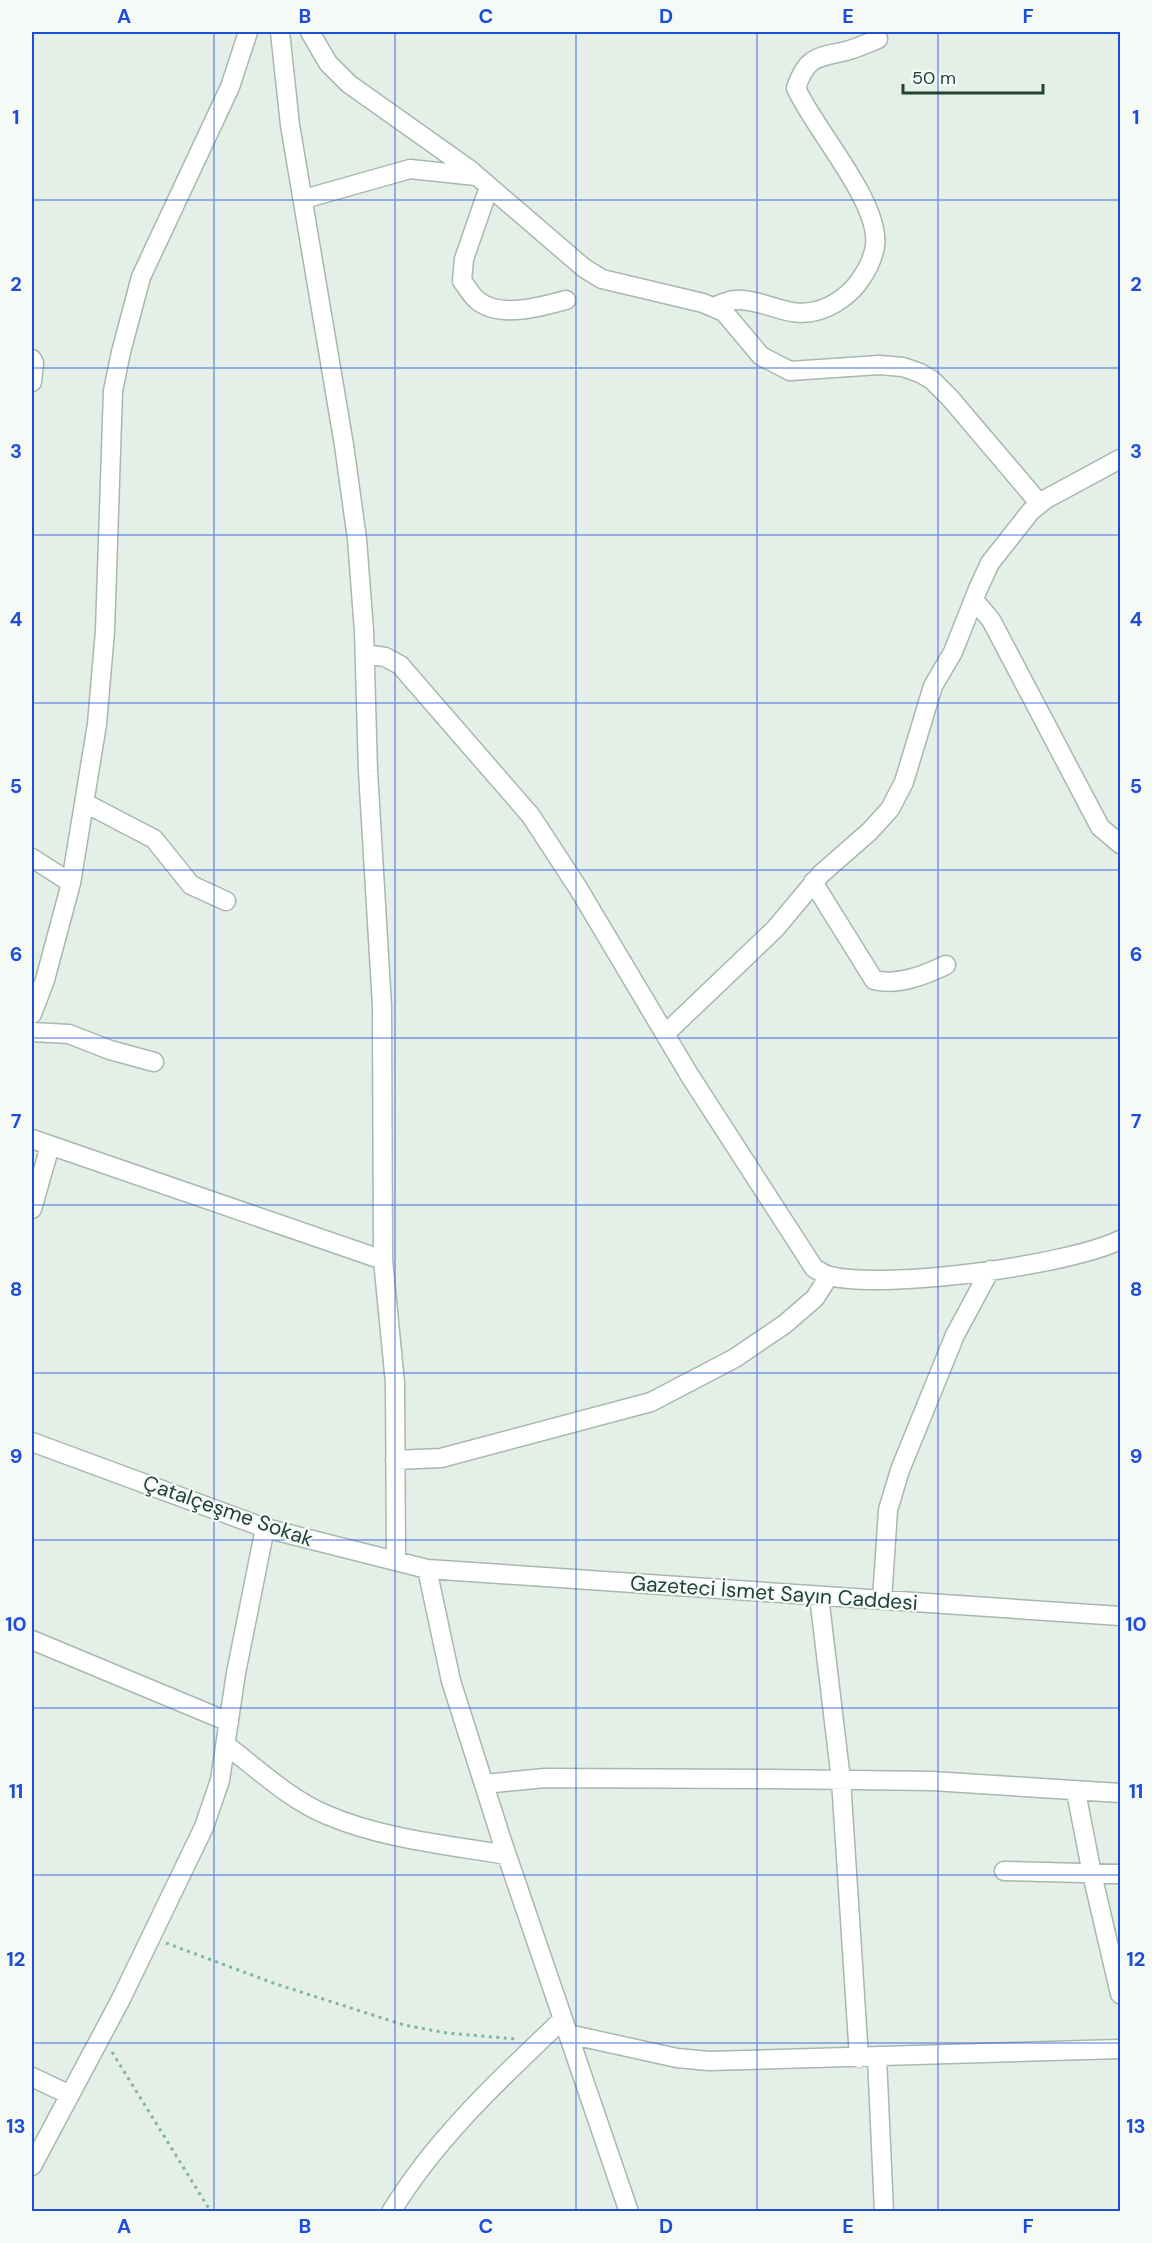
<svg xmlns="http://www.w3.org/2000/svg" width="1152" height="2243" font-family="'DM Sans',sans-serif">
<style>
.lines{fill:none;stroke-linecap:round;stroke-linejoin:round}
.minor-casing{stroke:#a6b8af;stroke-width:21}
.path{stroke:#82b59e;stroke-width:3;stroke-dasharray:3 4.5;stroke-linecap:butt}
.minor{stroke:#fff;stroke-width:18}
.grid{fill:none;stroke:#1d4ed8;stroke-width:1.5;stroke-opacity:0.55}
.labels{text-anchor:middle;stroke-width:4.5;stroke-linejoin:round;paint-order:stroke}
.street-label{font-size:21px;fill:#214235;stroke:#f5faf7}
.neatline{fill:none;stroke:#1d4ed8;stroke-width:2}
.grid-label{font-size:20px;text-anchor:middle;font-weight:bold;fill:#1d4ed8}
</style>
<rect width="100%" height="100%" fill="#e4efe8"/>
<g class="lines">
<defs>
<path id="minor" d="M280 32 290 125 344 445 357 539 364 631 368 771 382 1006 383 1260 395 1383 396 1561
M310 32 328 63 349 84 469 169 584 268 602 279 703 303 724 312 761 356 790 371 879 365 903 367 920 373 932 380 950 398 1040 504
M489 187 464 259 462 281C467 287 471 295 477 300 499 319 541 307 566 300
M304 199 410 169 476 176
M713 307C720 305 728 300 735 300 762 298 788 319 816 311 833 307 851 294 860 280 868 269 873 259 875 246 881 203 814 129 796 88 807 56 816 58 846 51 857 48 868 43 878 39
M32 359 34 363 32 382
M974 600 991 620 1100 827 1120 844
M365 654 385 657 400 665 531 816 578 888 690 1076 814 1268C819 1271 825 1275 830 1276 886 1290 1069 1265 1120 1240
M85 803 154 839 191 885 226 901
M32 858 71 883
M813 882 874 980C898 986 925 975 946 965
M32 1014 45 980 71 883 97 724 105 631 113 391 121 352 141 277 230 87 248 32
M32 1032 69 1034 110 1050 154 1062
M665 1034 775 929 821 874 870 831 890 809 904 782 933 686 953 652 978 589 990 563 1031 511 1046 499 1120 459
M32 1139 383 1260
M32 1209 50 1146
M32 1442 265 1528 427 1569 1120 1616
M395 1460 441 1458 651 1402 735 1358 785 1324 815 1298 829 1276
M427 1569 451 1681 502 1841 629 2212
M819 1596 841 1780 859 2058
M882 1600 888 1510 900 1470 955 1335 990 1270
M32 1640 229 1722
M226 1745C258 1769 290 1800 327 1815 383 1839 448 1845 507 1855
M484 1784 545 1778 771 1779 932 1781 1120 1793
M1076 1792 1092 1874 1120 1994
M1004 1871 1120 1874
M568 2034 677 2058 709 2061 1120 2049
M877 2057 884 2212
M32 2077 70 2095
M32 2166 121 1999 204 1827 220 1780 236 1673 265 1528
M391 2212C436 2138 501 2078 563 2019"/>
</defs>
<!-- minor casing -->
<use href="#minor" class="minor-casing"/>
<!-- path -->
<path class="path" d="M166 1943 276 1984 404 2025 447 2033 516 2039
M112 2052 211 2212"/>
<!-- minor -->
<use href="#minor" class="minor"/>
</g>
<!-- grid -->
<path class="grid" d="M214 32V2212M395 32V2212M576 32V2212M757 32V2212M938 32V2212M32 200H1120M32 368H1120M32 535H1120M32 703H1120M32 870H1120M32 1038H1120M32 1205H1120M32 1373H1120M32 1540H1120M32 1708H1120M32 1875H1120M32 2043H1120"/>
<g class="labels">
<!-- street labels -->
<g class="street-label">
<text transform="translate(228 1511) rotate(19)" y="7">Çatalçeşme Sokak</text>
<text transform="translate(774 1593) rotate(4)" y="7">Gazeteci İsmet Sayın Caddesi</text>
</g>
</g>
<!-- border -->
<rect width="1152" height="2243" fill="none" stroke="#f5faf7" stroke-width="66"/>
<!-- scale -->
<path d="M903 84v9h140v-9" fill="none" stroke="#214235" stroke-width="3"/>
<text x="912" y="84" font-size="18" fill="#214235" stroke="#f5faf7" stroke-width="4.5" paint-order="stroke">50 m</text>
<rect x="33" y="33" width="1086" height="2177" class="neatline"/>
<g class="grid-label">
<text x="124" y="23">A</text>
<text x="305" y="23">B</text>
<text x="486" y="23">C</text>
<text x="666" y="23">D</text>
<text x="848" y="23">E</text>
<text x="1028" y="23">F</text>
<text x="16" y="124">1</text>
<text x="1136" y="124">1</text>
<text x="16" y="291">2</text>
<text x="1136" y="291">2</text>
<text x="16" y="458">3</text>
<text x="1136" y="458">3</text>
<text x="16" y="626">4</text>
<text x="1136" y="626">4</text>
<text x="16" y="793">5</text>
<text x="1136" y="793">5</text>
<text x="16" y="961">6</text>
<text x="1136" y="961">6</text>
<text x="16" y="1128">7</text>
<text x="1136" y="1128">7</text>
<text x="16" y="1296">8</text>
<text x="1136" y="1296">8</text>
<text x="16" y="1463">9</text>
<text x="1136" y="1463">9</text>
<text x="16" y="1631">10</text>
<text x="1136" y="1631">10</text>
<text x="16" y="1798">11</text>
<text x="1136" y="1798">11</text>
<text x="16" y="1966">12</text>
<text x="1136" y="1966">12</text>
<text x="16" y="2133">13</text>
<text x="1136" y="2133">13</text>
<text x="124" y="2233">A</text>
<text x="305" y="2233">B</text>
<text x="486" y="2233">C</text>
<text x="666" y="2233">D</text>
<text x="848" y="2233">E</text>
<text x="1028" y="2233">F</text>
</g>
</svg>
